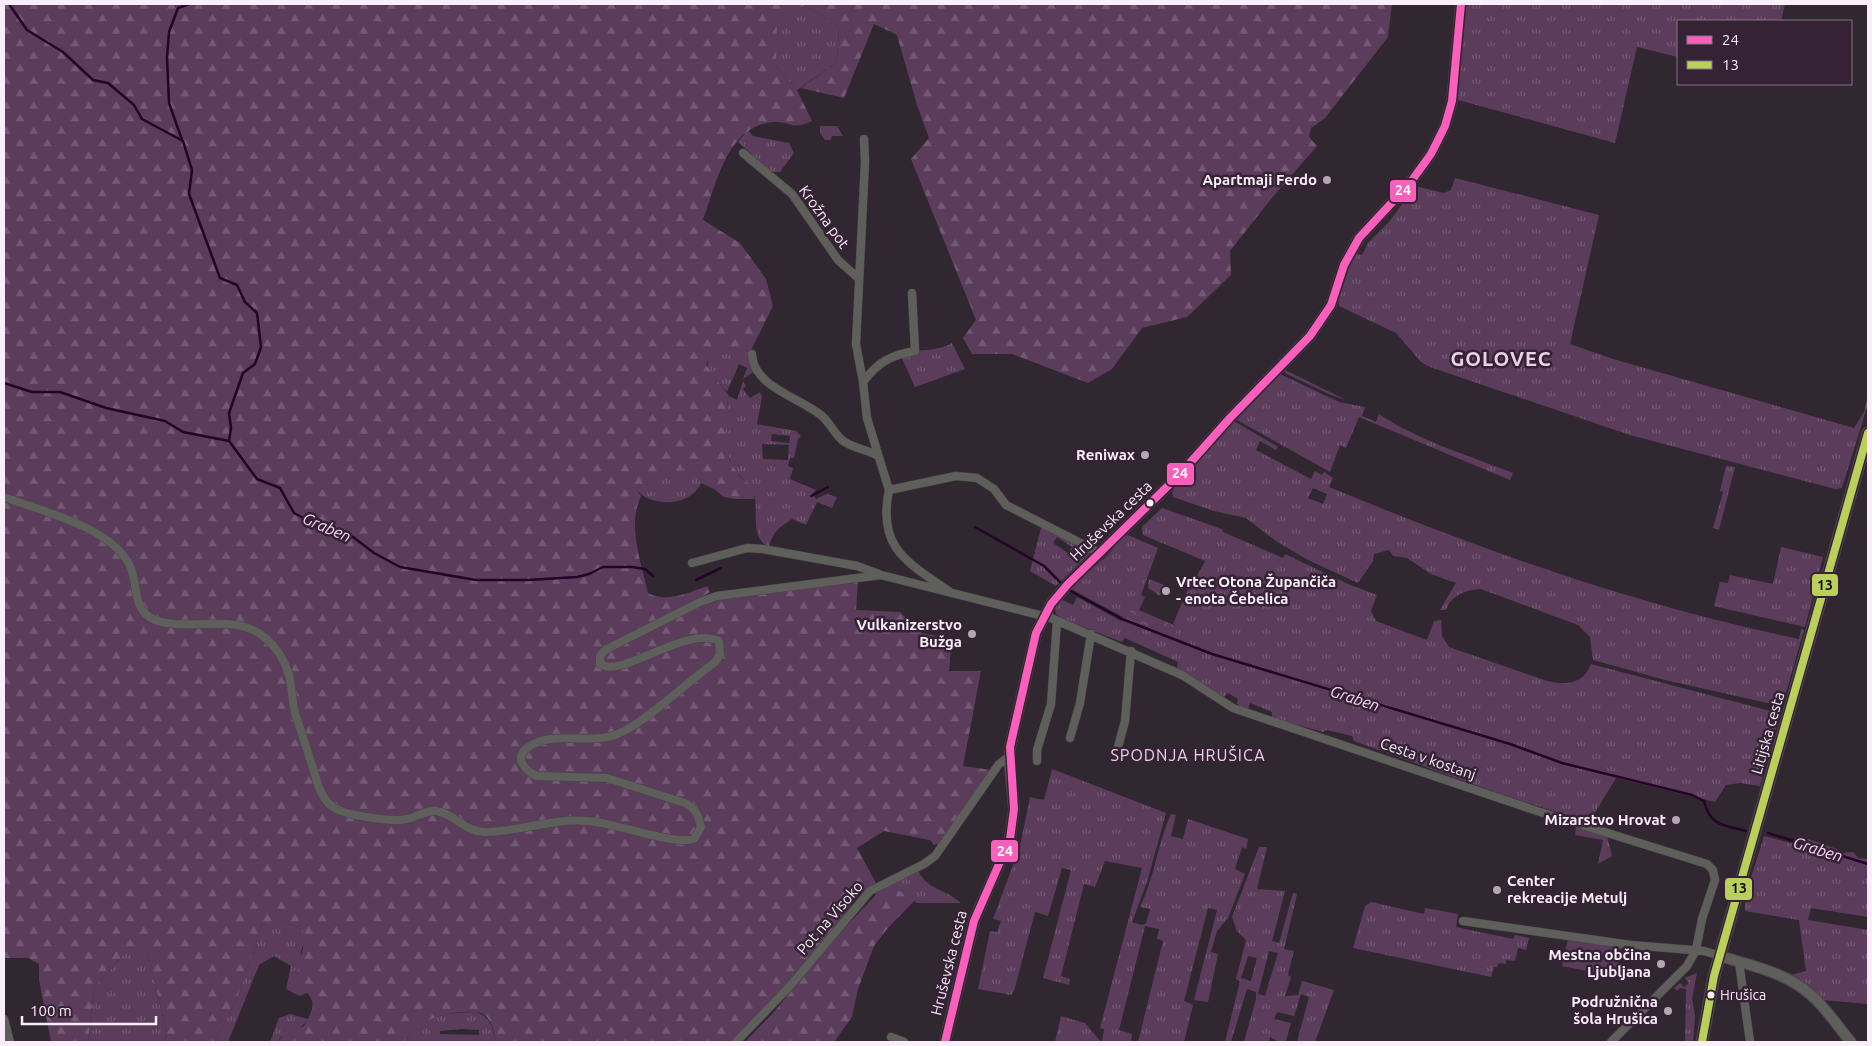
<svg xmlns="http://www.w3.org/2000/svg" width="1872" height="1046" font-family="Ubuntu,sans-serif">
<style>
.grass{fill:url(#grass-tufts);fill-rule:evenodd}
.forest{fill:url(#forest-firs)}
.park{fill:url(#park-crowns)}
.pitch{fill:#5b3d5b}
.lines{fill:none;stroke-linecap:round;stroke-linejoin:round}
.stream{stroke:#250427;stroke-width:2.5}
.minor-casing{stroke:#4c444c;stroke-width:9}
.tertiary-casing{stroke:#4c444c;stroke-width:12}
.secondary-casing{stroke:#4c444c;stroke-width:13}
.minor{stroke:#5e5f5a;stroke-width:8}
.tertiary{stroke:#5e5f5a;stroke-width:10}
.secondary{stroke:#60625b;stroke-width:11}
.bus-1-casing{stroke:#352335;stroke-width:11}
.bus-2-casing{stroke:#352335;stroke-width:11}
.bus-1{stroke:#fa60bb;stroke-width:8}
.bus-2{stroke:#bad05a;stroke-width:8}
.poi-dot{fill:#b4a8b4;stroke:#352335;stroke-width:2}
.bus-dot{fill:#faeefa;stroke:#352335;stroke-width:2}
.labels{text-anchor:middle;stroke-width:5;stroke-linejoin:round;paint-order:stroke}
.bus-label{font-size:14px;fill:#faeefa;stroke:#352335;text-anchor:start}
.poi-label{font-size:15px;font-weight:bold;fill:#faeefa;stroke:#352335;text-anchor:end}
.street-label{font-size:15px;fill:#faeefa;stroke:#352335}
.water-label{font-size:16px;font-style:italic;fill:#fbd2fa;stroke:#352335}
.neighbourhood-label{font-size:16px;letter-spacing:1px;fill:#ead2e9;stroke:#352335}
.district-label{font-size:20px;font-weight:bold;letter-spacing:1px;fill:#ead2e9;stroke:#352335}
.line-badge{stroke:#352335;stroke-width:2}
.badge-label{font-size:14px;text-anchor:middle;font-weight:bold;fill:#fff}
.pale-badge-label{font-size:14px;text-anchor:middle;font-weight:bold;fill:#111}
</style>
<defs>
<pattern id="grass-tufts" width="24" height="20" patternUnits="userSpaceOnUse" patternTransform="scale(1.25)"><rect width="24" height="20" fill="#5b3d5b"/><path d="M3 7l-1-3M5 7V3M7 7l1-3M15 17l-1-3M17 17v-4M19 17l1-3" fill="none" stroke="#735973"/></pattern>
<pattern id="forest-firs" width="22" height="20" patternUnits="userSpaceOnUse" patternTransform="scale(1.25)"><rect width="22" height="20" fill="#5b3d5b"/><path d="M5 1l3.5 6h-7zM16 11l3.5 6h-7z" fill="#735973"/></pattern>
<pattern id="park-crowns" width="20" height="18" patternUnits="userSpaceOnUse" patternTransform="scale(1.25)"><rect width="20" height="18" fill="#5b3d5b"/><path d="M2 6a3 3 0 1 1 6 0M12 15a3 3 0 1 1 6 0" fill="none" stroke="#735973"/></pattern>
</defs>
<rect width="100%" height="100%" fill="#312731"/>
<!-- grass -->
<path class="grass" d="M1466 4H1785L1781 21H1678V57L1637 47 1615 143 1458 100Z
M805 5 839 27 837 62 797 90 776 66V21Z
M820 126H837L843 136H832L831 140H825L820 133Z
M748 130 753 136 789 143 794 153 780 172H772L738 142Z
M1455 178 1599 215 1570 344 1613 359 1854 428 1864 412 1868 394 1867 407 1842 488 1835 489 1630 435 1430 367 1421 362 1396 333 1339 306C1337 290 1349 268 1356 253L1362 255 1368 243 1389 222 1415 186 1444 193 1451 190Z
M952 343 965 369 915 387 900 354C918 348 935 353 952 343Z
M714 348C727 347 738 351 751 350L757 370 743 379 747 368 739 364 727 392 707 368 709 357Z
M1285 370 1346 400 1331 395 1285 373Z
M1280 374 1339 402 1365 407 1362 416 1376 422 1379 414C1419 441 1468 455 1513 473L1510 480 1359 417 1346 448 1340 445 1330 472 1237 420Z
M743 381 746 386 743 389 750 398 760 392 762 397 757 424 796 431 801 436 798 439 794 458H790L788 466 793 468 790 479 816 490 812 494 816 499 827 494 837 497 832 508 817 502 806 525 792 519C779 528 773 531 769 547 749 538 759 509 754 494 751 482 741 480 735 470 729 463 722 435 725 426 726 422 729 419 728 415 728 408 726 403 729 396L737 400ZM772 434 790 436 789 443 771 441ZM762 444 789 445 788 460 763 459Z
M1234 421 1278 447 1276 450 1260 441 1256 450 1311 479 1315 471 1322 475 1324 472 1333 478 1329 487C1481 550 1638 606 1799 639L1801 629 1804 630 1783 703 1781 706 1665 680 1593 660 1590 637 1578 625 1481 589C1466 590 1451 595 1446 610H1440L1456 583 1431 574 1407 558 1393 556 1389 550 1374 554 1373 561 1358 583 1308 560 1276 541 1246 518 1214 511 1173 497 1172 493 1175 487ZM1313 488 1327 494 1323 504 1308 498Z
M1726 466 1735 467 1719 530 1713 528 1723 492 1720 491Z
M683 469H687L701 483C691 507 650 508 636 489L651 479Z
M1162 508 1222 529 1223 532 1283 558 1285 554 1348 584 1377 595 1371 611 1376 621 1427 640 1434 621 1441 620 1442 636 1449 647 1544 680C1563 686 1584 685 1591 664L1774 712 1779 716 1760 786 1740 783 1726 785 1715 802 1616 778 1590 821 1576 818 1503 795 1354 741 1352 736 1327 730 1323 732 1272 718V712L1250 703 1248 710 1237 704 1238 699 1228 693 1224 697 1177 668 1178 662 1125 638 1122 642 1063 619 1056 614 1055 606 1060 599 1073 605 1077 597 1121 621 1123 617 1071 589 1072 586 1108 555 1122 537 1128 535 1158 548 1141 595 1145 597 1139 610 1132 608 1178 627 1173 624 1191 582 1193 583 1205 561 1143 535 1142 527Z
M1042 524 1089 549 1090 553 1056 586 1030 571ZM1057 537 1072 547 1068 553 1053 543Z
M1781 547 1823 557 1805 627 1714 606 1720 582 1728 583 1730 575 1773 584Z
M1149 579 1164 585 1160 596 1148 588Z
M1052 769 1166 813 1147 882 1132 922 1142 925 1146 923 1150 909 1140 907C1155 877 1157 844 1171 814L1176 815 1171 836 1183 839 1188 819 1248 839 1246 849 1242 847 1235 869 1245 874 1228 918 1217 931 1211 952 1218 954 1208 1002 1194 1000 1217 910 1208 908 1184 1001 1193 1005 1184 1042H1138L1163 941 1157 939 1159 929 1145 926 1119 1030 1132 1034 1131 1042H1102L1104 1029 1100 1028 1142 868 1105 861 1095 887 1084 884 1061 976 1070 979 1069 985 1043 978 1071 870 1062 868 1048 916 1035 912 1014 991 1011 995 978 989 990 931 997 932 1001 921 993 919 1020 846 1030 797 1044 800Z
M1576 828 1607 836 1612 856 1598 864 1603 840 1575 835Z
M1764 836 1798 845 1800 839 1805 838 1837 849 1840 853 1853 852 1858 858 1868 859V917L1811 908 1808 920 1868 930V1004L1822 1000 1791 975 1806 971 1799 920 1745 911V897Z
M1259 847H1267L1257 889 1285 891 1272 941 1279 943 1293 893 1297 894 1284 949 1294 951 1288 975 1291 977 1285 996 1298 995 1302 981 1334 990 1315 1042H1297L1309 997 1301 994 1294 1016 1277 1012 1274 1019 1291 1023 1286 1041 1290 1042H1279L1270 1037 1269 1042H1244L1256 999V992L1247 989 1231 1042H1225L1240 981 1236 979 1246 940 1237 931 1232 917ZM1269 951 1278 953 1265 996 1258 994ZM1248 956 1257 958 1251 981 1241 978Z
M918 871C930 892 943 887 961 903H917L888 884Z
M1371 902 1424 914 1425 908 1458 914 1456 927 1513 939 1515 935 1529 938 1526 950 1518 948 1515 961 1506 960V964L1499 963 1497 967H1494L1491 977 1353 948 1365 906Z
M270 921H282L303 930 305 939 301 951 302 986 309 992 300 996 286 989 291 966 274 956 259 965 228 1042H215L238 995 262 924Z
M134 948H143L148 954 167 1033 164 1042H88L94 988 126 952Z
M1697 973 1692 998 1695 1016 1693 1042H1685L1686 989 1680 988 1677 991 1674 988 1680 983 1684 987 1689 983 1685 978Z
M475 1012C491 1016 492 1028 496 1042H404C425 1015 442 1013 475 1012ZM462 1029 479 1030V1035L440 1034V1031Z
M290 1014 308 1019C300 1032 285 1030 277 1042H270L279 1018Z
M1061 1016 1085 1023 1101 1042H1055Z"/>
<!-- forest -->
<path class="forest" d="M4 4H1392L1388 37 1325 118 1311 128 1309 137 1317 146 1271 199 1230 251 1231 275 1187 317 1142 328 1112 369 1088 383 1012 354H972L963 338 976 320 911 159 929 138 917 105 897 35 874 24 844 98 801 88 837 62 839 27 805 5 777 21 776 66 797 90 812 121C790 131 793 121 774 122 727 125 716 185 703 220L740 243 766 279 773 306 751 350C738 351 727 347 714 348L706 365 729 396 727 403 729 414 725 434 729 459 739 476 755 489 754 499H736L724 497 714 489 701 483 687 470 684 469 651 479 636 489 641 496C627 526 641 562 648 593 666 603 688 593 707 586L710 592 627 642 654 630 708 600 858 581 856 610 900 612 922 633 952 639 949 671H981L963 766 991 770 941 843 934 845 930 840 884 831 857 848 876 883 856 898 830 935 793 978 733 1042H496C494 1033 492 1019 483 1014 478 1011 470 1012 464 1012 438 1013 419 1022 404 1042H277L288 1031 304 1026C320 999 311 1000 297 979 297 962 307 945 303 930L282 921 262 924 238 995 215 1042H164L167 1033 148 954 142 948 126 952 94 988 88 1042H51L39 980V964L28 958H4Z
M888 884 915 900 887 929 874 946 858 989 852 1017 834 1042H745L774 1012 834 939 876 895 875 890Z"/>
<!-- park -->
<path class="park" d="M1132 607 1178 627 1174 637 1127 618Z"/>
<!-- pitch -->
<path class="pitch" d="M1568 939 1621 948 1616 977 1562 966Z"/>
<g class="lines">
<!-- stream -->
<path class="stream" d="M9 4 27 30 63 52 93 80 108 83 134 105 142 119 183 141 192 170 189 194 220 278 237 285 245 302 257 313 261 347 255 364 243 373 229 413 231 428 229 441
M182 140 169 103 167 57 169 32 178 8 189 4
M4 383 32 392H60L106 408 165 421 183 432 229 441 257 479 280 488 294 513 328 531 353 537 374 553 400 567 476 580H528L577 577 589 574 603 567H632L645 569 653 576
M811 496 828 487
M975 527 1044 566 1063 585
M696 580 721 568
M1067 589 1122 619 1212 654 1510 744 1562 763 1692 795 1704 801C1710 826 1723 825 1746 831
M1768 833 1868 864"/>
<defs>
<path id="minor" d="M864 139 865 162 856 344 863 382 867 418 889 490
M743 153 792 194 838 260 858 278
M752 354C753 387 801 398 822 416 830 423 834 433 842 440 851 448 867 449 878 456
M863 382C878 362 891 355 915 351L912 293
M4 497C41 511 110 527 129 564 139 582 131 606 151 618 167 628 207 623 227 624 258 625 280 645 289 675 292 687 292 701 295 713 303 737 311 761 318 785 321 793 325 802 333 807 346 816 392 822 407 819 417 817 426 810 436 811 454 813 463 831 484 832 519 832 552 818 587 821 614 822 674 846 694 839L701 827C698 815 696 809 685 803L607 778 537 776C526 771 513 758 527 748 550 730 586 744 612 736 640 728 688 681 714 663L720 655 719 641C686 624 617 682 600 663V656L605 650 700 602 717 596 881 575 1051 618 1182 675 1233 708 1537 811 1707 864 1713 870 1715 880 1702 919 1696 950 1687 966 1611 1042
M692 563 747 548 763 549 857 566 879 574
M950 592C907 562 877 548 889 490L956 476 977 478 994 489 1006 505 1100 553
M1070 738 1080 703 1091 634
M1118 747 1125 721 1131 651
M1037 761V750L1051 704 1057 621
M1463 921 1631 945 1704 951 1720 956
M1739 962 1750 1042
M4 1019 10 1042
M891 1037 904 1042
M736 1042 790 986 870 891 924 864 935 856 999 764 1010 756"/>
<path id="tertiary" d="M1720 956C1752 966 1785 972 1811 995 1827 1009 1838 1027 1851 1042
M945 1042 974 921 1010 839 1014 809 1010 766V747L1036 633 1051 604 1068 584 1182 472 1230 418 1310 336 1331 305 1344 265 1359 238 1410 183 1431 154 1445 126 1452 101 1461 4"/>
<path id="secondary" d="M1702 1042 1714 976 1868 433"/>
</defs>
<!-- minor casing -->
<use href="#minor" class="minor-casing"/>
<!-- tertiary casing -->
<use href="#tertiary" class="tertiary-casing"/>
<!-- secondary casing -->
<use href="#secondary" class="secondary-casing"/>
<!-- minor -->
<use href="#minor" class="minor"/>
<!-- tertiary -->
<use href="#tertiary" class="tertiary"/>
<!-- secondary -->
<use href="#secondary" class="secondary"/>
<defs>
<path id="bus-1" d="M945 1042 974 921 1010 839 1014 809 1010 747 1036 633 1051 604 1068 584 1182 472 1230 418 1310 336 1331 305 1344 265 1359 238 1410 183 1431 154 1445 126 1452 101 1461 4"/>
<path id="bus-2" d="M1702 1042 1714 976 1868 433"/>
</defs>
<!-- bus-1 casing -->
<use href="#bus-1" class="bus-1-casing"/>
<!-- bus-2 casing -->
<use href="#bus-2" class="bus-2-casing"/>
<!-- bus-1 -->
<use href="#bus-1" class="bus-1"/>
<!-- bus-2 -->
<use href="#bus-2" class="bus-2"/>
</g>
<!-- markers -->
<g class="poi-dot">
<circle cx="1327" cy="180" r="5"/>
<circle cx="1145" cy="455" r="5"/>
<circle cx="1166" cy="591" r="5"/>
<circle cx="972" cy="634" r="5"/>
<circle cx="1676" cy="820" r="5"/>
<circle cx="1497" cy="890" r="5"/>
<circle cx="1661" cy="964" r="5"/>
<circle cx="1668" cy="1011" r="5"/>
</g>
<g class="bus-dot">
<circle cx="1150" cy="503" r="4.5"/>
<circle cx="1711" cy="995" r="4.5"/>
</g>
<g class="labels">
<!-- bus labels -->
<g class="bus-label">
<text x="1720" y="1000">Hrušica</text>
</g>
<!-- poi labels -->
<g class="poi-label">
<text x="1317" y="185">Apartmaji Ferdo</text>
<text x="1135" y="460">Reniwax</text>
<text x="1176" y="587" text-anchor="start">Vrtec Otona Župančiča<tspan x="1176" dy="17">- enota Čebelica</tspan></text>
<text x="962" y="630">Vulkanizerstvo<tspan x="962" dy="17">Bužga</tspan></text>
<text x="1666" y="825">Mizarstvo Hrovat</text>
<text x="1507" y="886" text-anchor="start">Center<tspan x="1507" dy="17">rekreacije Metulj</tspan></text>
<text x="1651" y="960">Mestna občina<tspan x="1651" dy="17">Ljubljana</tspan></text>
<text x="1658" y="1007">Podružnična<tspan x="1658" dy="17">šola Hrušica</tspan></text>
</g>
<!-- street labels -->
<g class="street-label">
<text transform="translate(824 217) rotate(54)" y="5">Krožna pot</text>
<text transform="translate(1111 521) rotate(-44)" y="5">Hruševska cesta</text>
<text transform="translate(1768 733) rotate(-74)" y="5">Litijska cesta</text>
<text transform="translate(1428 759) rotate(19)" y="5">Cesta v kostanj</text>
<text transform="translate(830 918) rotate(-49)" y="5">Pot na Visoko</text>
<text transform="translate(949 963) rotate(-76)" y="5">Hruševska cesta</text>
</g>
<!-- water labels -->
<g class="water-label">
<text transform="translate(327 527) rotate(23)" y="6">Graben</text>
<text transform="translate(1355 698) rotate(18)" y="6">Graben</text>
<text transform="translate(1818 849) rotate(17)" y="6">Graben</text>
</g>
<!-- neighbourhood labels -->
<g class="neighbourhood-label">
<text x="1188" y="761">SPODNJA HRUŠICA</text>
</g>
<!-- district labels -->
<g class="district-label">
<text x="1501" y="366">GOLOVEC</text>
</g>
</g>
<g class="line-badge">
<rect x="1389" y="179" width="28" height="24" rx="5" fill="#fa60bb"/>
<rect x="1166" y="462" width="29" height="24" rx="5" fill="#fa60bb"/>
<rect x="1811" y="573" width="28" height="24" rx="5" fill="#bad05a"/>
<rect x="990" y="839" width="29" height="24" rx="5" fill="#fa60bb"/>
<rect x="1724" y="877" width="29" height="24" rx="5" fill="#bad05a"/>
</g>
<g class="badge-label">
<text x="1403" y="195">24</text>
<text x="1180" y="478">24</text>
<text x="1005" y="856">24</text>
</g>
<g class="pale-badge-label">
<text x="1825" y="590">13</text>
<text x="1739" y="893">13</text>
</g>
<!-- border -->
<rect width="1872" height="1046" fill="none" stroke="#faeefa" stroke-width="10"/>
<!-- legend -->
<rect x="1677" y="20" width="175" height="65" fill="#352335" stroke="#847484"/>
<rect x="1687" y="36" width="25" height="8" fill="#fa60bb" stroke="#847484"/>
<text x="1722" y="45" font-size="15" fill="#faeefa">24</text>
<rect x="1687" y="61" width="25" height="8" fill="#bad05a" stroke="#847484"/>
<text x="1722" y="70" font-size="15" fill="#faeefa">13</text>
<!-- scale -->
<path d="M22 1016v8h134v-8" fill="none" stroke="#faeefa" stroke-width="2.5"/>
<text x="30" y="1016" font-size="15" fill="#faeefa" stroke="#352335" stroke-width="4" paint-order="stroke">100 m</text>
</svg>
